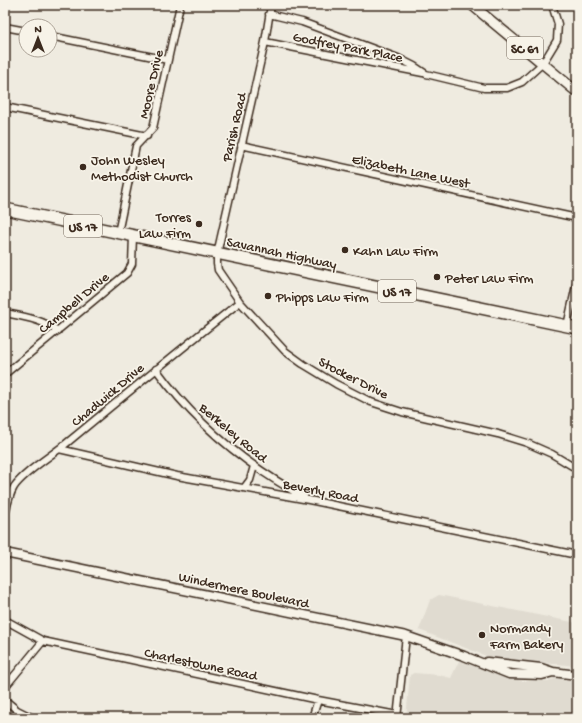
<svg xmlns="http://www.w3.org/2000/svg" width="582" height="723" font-family="'Gochi Hand',sans-serif">
<style>
.built{fill:#e0dbd0}
.lines{fill:none;stroke-linecap:round;stroke-linejoin:round}
.street-casing{stroke:#3b2a1e;stroke-width:9}
.secondary-casing{stroke:#3b2a1e;stroke-width:11}
.primary-casing{stroke:#3b2a1e;stroke-width:12}
.highway-casing{stroke:#3b2a1e;stroke-width:14}
.street{stroke:#f7f3e8;stroke-width:6}
.secondary{stroke:#f7f3e8;stroke-width:8}
.primary{stroke:#f7f3e8;stroke-width:9}
.highway{stroke:#f7f3e8;stroke-width:11}
.poi-dot{fill:#3b2a1e;stroke:#f7f3e8;stroke-width:1.5}
.labels{text-anchor:middle;stroke-width:3.5;stroke-linejoin:round;paint-order:stroke}
.shield{fill:#f7f3e8;stroke:#73665b;stroke-width:1}
.shield-label{font-size:13px;font-weight:bold;fill:#3b2a1e}
.street-label{font-size:14px;fill:#3b2a1e;stroke:#f7f3e8}
.poi-label{font-size:14px;fill:#3b2a1e;stroke:#f7f3e8;text-anchor:start}
</style>
<rect width="100%" height="100%" fill="#efebe0"/>
<filter id="ink" filterUnits="userSpaceOnUse"><feTurbulence type="fractalNoise" baseFrequency=".025" numOctaves="2"/><feDisplacementMap in="SourceGraphic" scale="8" xChannelSelector="R" yChannelSelector="G"/><feConvolveMatrix kernelMatrix="1 2 1 2 8 2 1 2 1" color-interpolation-filters="sRGB"/></filter>
<g filter="url(#ink)">
<!-- built -->
<path class="built" d="M439 595 577 623V666L489 657 419 630 430 600Z
M459 661 496 673 507 678 523 681H548L558 677 577 683V718H406L410 675 414 673 439 675 451 678Z"/>
<g class="lines">
<defs>
<path id="street" d="M271 5 265 42 217 254V264L218 270 240 302 285 351 303 364 336 384 371 402 402 412 498 434 527 443 552 454 577 469
M269 14 302 22 398 58 414 66 426 74 484 88H507L522 82 543 63 557 40 558 24 552 5
M5 27 26 31
M50 36 168 60
M265 42 423 73
M5 107 147 136
M241 145 577 218
M118 233 136 146 153 128 180 5
M5 313C25 317 41 319 58 331
M567 326 577 281
M156 369C195 423 246 465 304 497
M5 374 127 273 132 264 133 236
M59 449 177 476 309 500 577 555
M244 488 250 480 254 466
M5 515C7 506 9 495 14 487 24 472 54 454 68 442 125 395 182 348 240 302
M5 620 43 641 318 700 397 715
M5 687 43 641
M5 700 17 710 33 718
M312 718 318 700
M397 718 406 636"/>
<path id="secondary" d="M5 553 406 636 464 656 509 674 542 675 553 672
M487 662 541 668 553 672 577 675"/>
<path id="primary" d="M472 5 577 92"/>
<path id="highway" d="M5 209 577 328"/>
</defs>
<!-- street casing -->
<use href="#street" class="street-casing"/>
<!-- secondary casing -->
<use href="#secondary" class="secondary-casing"/>
<!-- primary casing -->
<use href="#primary" class="primary-casing"/>
<!-- highway casing -->
<use href="#highway" class="highway-casing"/>
<!-- street -->
<use href="#street" class="street"/>
<!-- secondary -->
<use href="#secondary" class="secondary"/>
<!-- primary -->
<use href="#primary" class="primary"/>
<!-- highway -->
<use href="#highway" class="highway"/>
</g>
</g>
<!-- markers -->
<g class="poi-dot">
<circle cx="83" cy="167" r="4"/>
<circle cx="199" cy="224" r="4"/>
<circle cx="345" cy="250" r="4"/>
<circle cx="437" cy="277" r="4"/>
<circle cx="268" cy="296" r="4"/>
<circle cx="482" cy="635" r="4"/>
</g>
<g class="labels">
<!-- shield labels -->
<g class="shield">
<rect x="507" y="37" width="36" height="22" rx="3"/>
<rect x="64" y="215" width="38" height="22" rx="3"/>
<rect x="378" y="280" width="38" height="22" rx="3"/>
</g>
<g class="shield-label">
<text x="525" y="53">SC 61</text>
<text x="83" y="231">US 17</text>
<text x="397" y="296">US 17</text>
</g>
<!-- street labels -->
<g class="street-label">
<text transform="translate(348 46) rotate(11)" y="5">Godfrey Park Place</text>
<text transform="translate(150 84) rotate(-77)" y="5">Moore Drive</text>
<text transform="translate(233 127) rotate(-77)" y="5">Parish Road</text>
<text transform="translate(411 170) rotate(12)" y="5">Elizabeth Lane West</text>
<text transform="translate(282 252) rotate(12)" y="5">Savannah Highway</text>
<text transform="translate(73 302) rotate(-40)" y="5">Campbell Drive</text>
<text transform="translate(354 377) rotate(27)" y="5">Stocker Drive</text>
<text transform="translate(107 394) rotate(-40)" y="5">Chadwick Drive</text>
<text transform="translate(234 432) rotate(40)" y="5">Berkeley Road</text>
<text transform="translate(321 490) rotate(11)" y="5">Beverly Road</text>
<text transform="translate(244 589) rotate(12)" y="5">Windermere Boulevard</text>
<text transform="translate(201 663) rotate(12)" y="5">Charlestowne Road</text>
</g>
<!-- poi labels -->
<g class="poi-label">
<text x="91" y="164">John Wesley<tspan x="91" dy="16">Methodist Church</tspan></text>
<text x="191" y="221" text-anchor="end">Torres<tspan x="191" dy="16">Law Firm</tspan></text>
<text x="353" y="255">Kahn Law Firm</text>
<text x="445" y="282">Peter Law Firm</text>
<text x="276" y="301">Phipps Law Firm</text>
<text x="490" y="632">Normandy<tspan x="490" dy="16">Farm Bakery</tspan></text>
</g>
</g>
<!-- margin -->
<rect width="582" height="723" fill="none" stroke="#f7f3e8" stroke-width="20"/>
<rect x="10" y="10" width="562" height="703" fill="none" stroke="#3b2a1e" stroke-width="1.5" filter="url(#ink)"/>
<!-- north arrow -->
<g transform="translate(38 38)"><circle r="19" fill="#f7f3e8" stroke="#aca397"/>
<path d="M0-3L7 15L0 10L-7 15Z" fill="#3b2a1e"/>
<text y="-6" font-size="11" font-weight="bold" text-anchor="middle" fill="#3b2a1e">N</text>
</g>
</svg>
